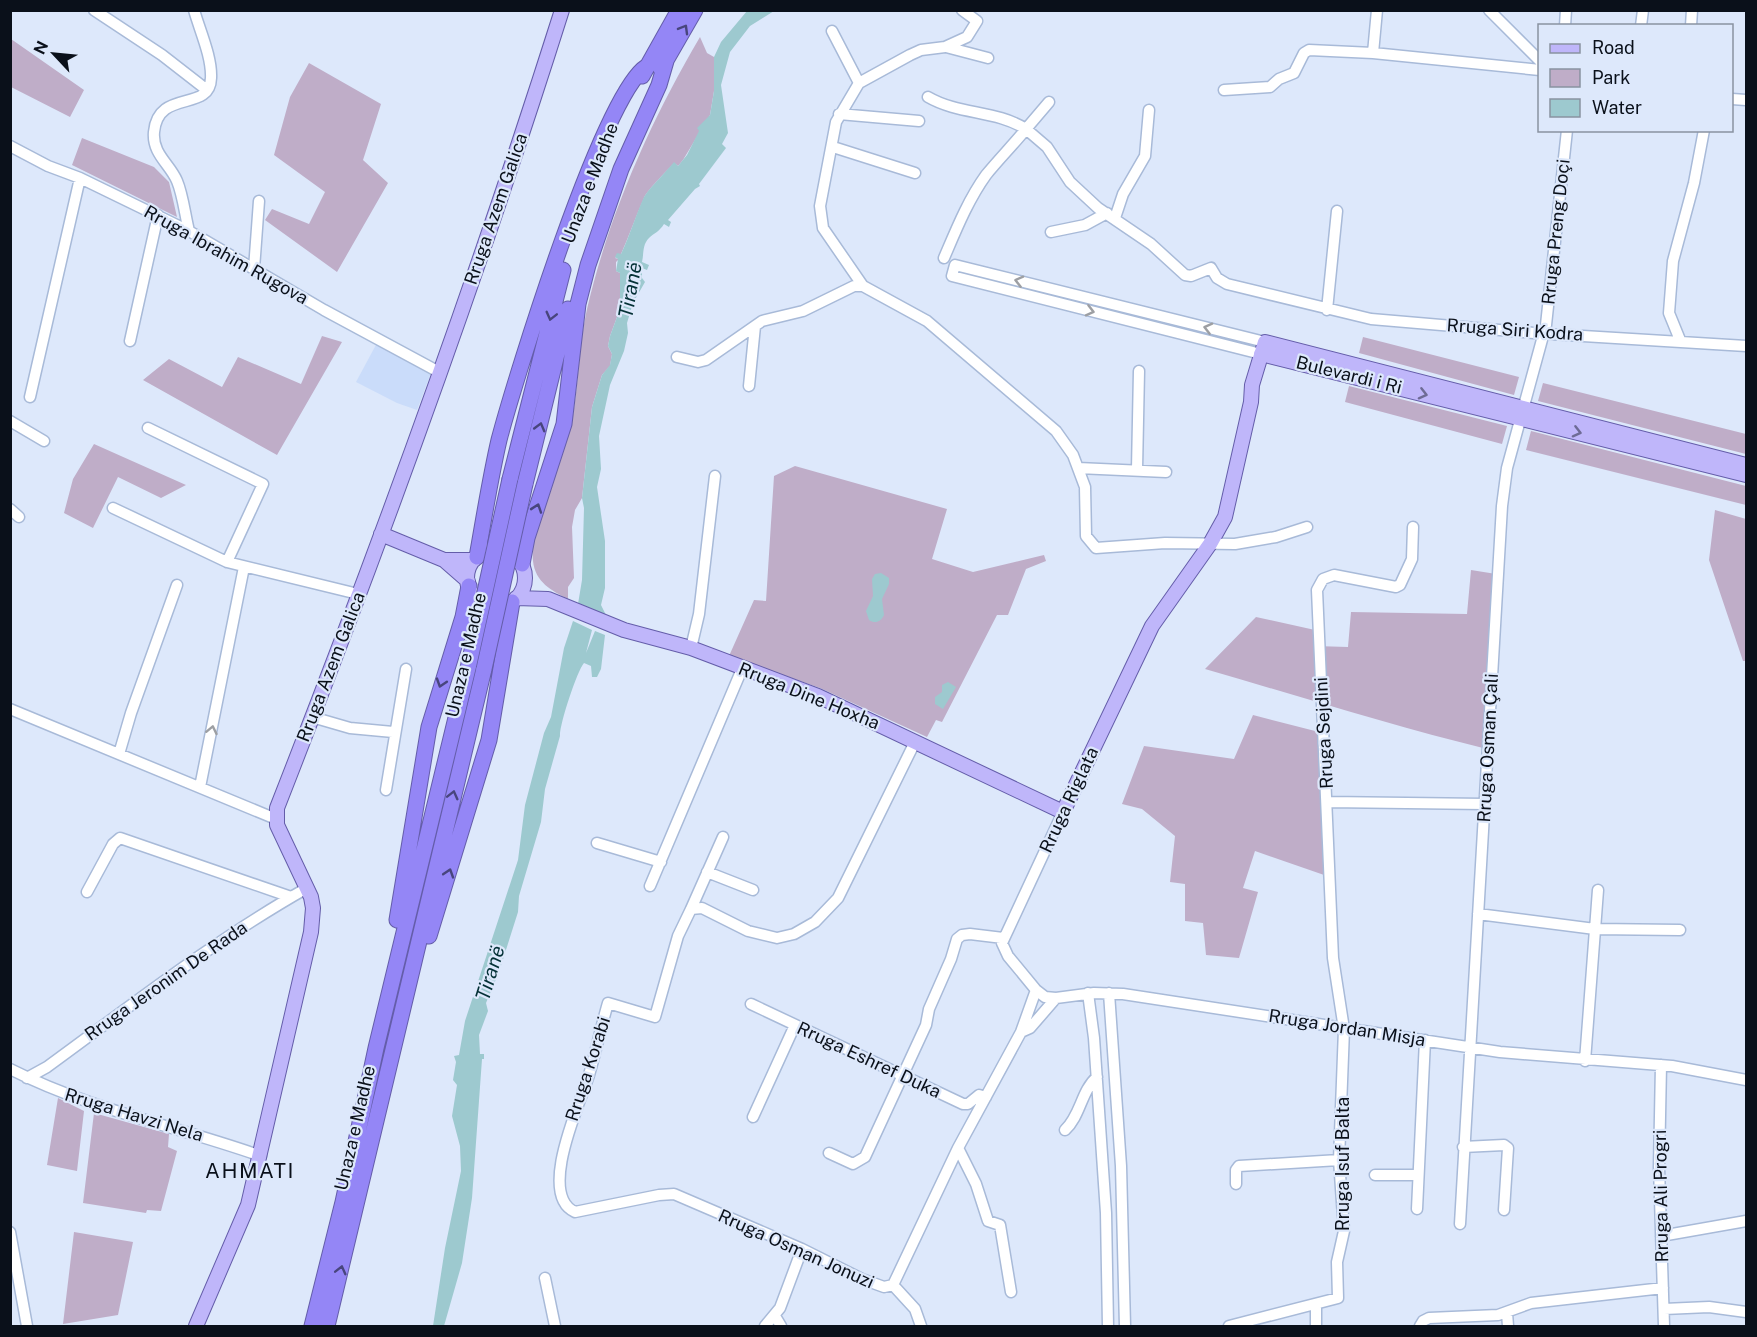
<svg xmlns="http://www.w3.org/2000/svg" width="1757" height="1337" font-family="'Public Sans',sans-serif">
<style>
.built{fill:#cadcfa}
.green{fill:#bfadc8}
.water{fill:#9dc9cf}
.lines{fill:none;stroke-linecap:round;stroke-linejoin:round}
.minor-casing{stroke:#a8bad8;stroke-width:13}
.major-casing{stroke:#645da9;stroke-width:16}
.highway-casing{stroke:#645da9;stroke-width:17}
.minor{stroke:#fff;stroke-width:10}
.major{stroke:#bfb6fa;stroke-width:14}
.highway{stroke:#9486f6;stroke-width:15}
.highway-bridge-casing{stroke:#645da9;stroke-width:17;stroke-linecap:butt}
.highway-bridge{stroke:#9486f6;stroke-width:15}
.oneway{stroke:#48457d}
.oneway2{stroke:#9d9fa3}
.oneway3{stroke:#6e6b95}
.labels{text-anchor:middle;stroke-width:4.5;stroke-linejoin:round;paint-order:stroke}
.street-label{font-size:18px;fill:#0a101a;stroke:#dde8fb}
.water-label{font-size:20px;font-style:italic;fill:#043136;stroke:#dde8fb}
.quarter-label{font-size:21px;letter-spacing:1.5px;fill:#0a101a;stroke:#dde8fb}
</style>
<rect width="100%" height="100%" fill="#dde8fb"/>
<!-- built -->
<path class="built" d="M377 343 431 373 417 410 397 403 356 382Z"/>
<!-- green -->
<path class="green" d="M700 37 707 53 714 57V91L710 115 683 160 678 166 674 163C668 170 647 190 644 198 636 216 629 236 621 254L615 258 619 259 616 262V271L620 273V309L610 336 608 346 612 354 610 366 602 375 592 407 582 498 575 510 572 527 574 578 568 587V599C552 591 535 582 533 561 529 525 562 464 571 426 579 387 578 348 587 309 609 214 651 120 700 37Z
M11 39 84 90 70 117 11 87Z
M309 63 381 104 363 160 388 183 337 272 265 220 272 209 309 224 325 192 274 155 290 97Z
M82 138 154 167 169 182 177 217 72 165Z
M322 336 342 342 277 455 143 380 169 359 222 387 238 357 301 384Z
M1363 337 1519 377 1514 395 1359 353Z
M1543 383 1746 434V454L1538 401Z
M1349 386 1507 426 1502 444 1345 402Z
M1531 431 1746 486V505L1526 450Z
M94 444 186 485 161 498 118 477 93 528 64 513 73 479Z
M795 466 947 509 932 559 973 572 1044 555 1046 561 1026 569 1008 615H997L942 722 936 720 927 737 820 688 729 656 754 600 766 601 774 476Z
M1715 510 1746 519V661H1743L1709 560Z
M1471 570 1496 574 1487 749C1392 726 1299 696 1205 669L1256 617 1315 630V646L1348 647 1351 612 1467 614Z
M1253 715 1319 732 1327 876 1255 851 1243 888 1258 892 1239 958 1206 955 1203 923 1185 921V884L1170 882 1175 836 1142 809 1122 804 1144 746 1234 759Z
M58 1098 84 1111 77 1171 47 1165Z
M94 1113 169 1134 168 1147 177 1151 161 1211 147 1210 146 1213 83 1203Z
M74 1232 133 1242 118 1315 63 1324Z"/>
<!-- water -->
<path class="water" d="M747 11H774L750 26 730 52 721 85 728 133 722 144 726 148 699 184 700 186 695 189 668 220 671 222 669 227 664 224C659 232 654 233 649 238 642 245 644 254 642 262L649 265 647 270 642 268V278L645 282 633 303 627 323 628 333 624 351 610 385 599 436 601 469 597 487 605 541V588L601 605 606 615 578 604 582 580 584 508 582 498 592 407 602 375 610 365 612 354 608 346 610 336 620 309V273L616 271 618 259 615 257 617 253 621 254C630 235 637 212 644 197 650 187 667 171 674 162L678 166 687 155 699 131 697 128 710 115 714 91V57L721 42Z
M881 573 889 578V584L882 599 884 615C881 622 875 624 869 620L866 611 873 596 872 579 875 574Z
M573 621 592 630 586 653 595 631 605 635 601 669 597 677H592L591 666 584 663C577 671 559 726 560 736L545 789 541 822 519 896 518 912 499 972 486 1003 488 1011 479 1035 480 1054H484V1059H482L472 1198 462 1263 444 1326H433L445 1248 461 1171 460 1146 452 1116 457 1085 453 1080 456 1062 454 1056 459 1055 465 1021 518 860 525 805 544 733 551 717 564 648Z
M948 682 956 687 943 709 935 704V697L942 692V685Z"/>
<g class="lines">
<defs>
<path id="minor" d="M94 10 162 55 207 90
M1489 10 1540 61
M1565 26 1566 10
M1641 26 1643 10
M1691 26 1692 10
M832 31 859 83
M946 47 988 58
M1373 53 1377 10
M1224 90 1270 87 1279 79 1294 73 1304 53 1309 50 1373 53 1540 70
M928 97C959 115 996 110 1026 129L1049 102
M1732 99 1746 100
M839 114 919 121
M10 146 48 166 80 178 189 231 324 310 439 372
M833 147 915 173
M1115 218 1123 194 1145 156 1149 110
M189 231C185 215 183 195 177 181 170 164 152 154 154 132 158 88 210 113 211 78 212 57 200 31 194 10
M1051 232 1085 225 1107 213
M944 258C956 230 968 200 986 175 999 159 1013 145 1026 129L1047 147 1070 182 1098 208 1151 244 1185 275 1191 276 1211 268 1217 278 1227 284 1371 319 1534 333 1746 346
M254 269 259 201
M863 286 823 228 820 206 836 122 859 83 910 55 921 50 945 47 967 37 977 21 962 10
M1327 310 1337 211
M1680 340 1669 313 1673 261 1694 183 1704 130
M130 341 158 215
M1261 354 952 276 955 265 1265 342
M677 357 698 362 706 360 762 321 803 311 854 286H863L927 321 1056 431 1073 455 1085 487 1086 536 1096 548 1165 543 1235 544 1276 537 1307 527
M749 386 755 326
M30 397 80 178
M10 421 44 441
M148 428 263 484 227 562
M1078 468 1166 472
M1137 469 1139 371
M113 508 227 562 358 594
M10 509 19 517
M691 648 699 614 715 476
M10 709 276 819
M312 717 350 728 393 732
M119 754 131 713 177 585
M200 787 244 567
M386 790 406 669
M1328 802 1485 804
M1063 812 1002 943 1008 956 1036 990 1045 997 1056 998 1094 993 1123 994 1500 1052 1672 1066 1746 1080
M597 843 661 862
M707 872 753 890
M650 886 742 669
M87 892 113 844 120 838 291 897
M691 909 723 837
M1478 914 1595 929 1680 930
M1088 993 1094 1038 1106 1213 1108 1326
M1109 993 1121 1166 1125 1326
M751 1004 963 1104H968L979 1095 986 1097
M1021 1032 1030 1028 1056 998
M1585 1061 1598 890
M1661 1065 1659 1167 1664 1326
M10 1069C91 1110 176 1126 261 1156
M27 1078 47 1067C132 1005 215 940 307 888
M753 1117 795 1025
M1065 1130C1081 1115 1081 1091 1097 1077
M1463 1147 1504 1145 1508 1148 1504 1210
M958 1148 976 1184 988 1221 1000 1225 1011 1292
M829 1153 853 1164 865 1157 926 1025 929 1009 951 959 957 939 962 935 970 934 1003 938
M1375 1175H1418
M1236 1184V1170L1239 1166 1339 1160
M1417 1209 1425 1040
M1460 1224 1502 506 1507 468 1546 325 1567 130
M10 1232 27 1326
M1661 1236 1746 1221
M545 1278 555 1326
M893 1285 884 1287 862 1279 802 1249 674 1194 659 1195 575 1212C537 1195 580 1103 589 1075 596 1051 601 1027 608 1003L655 1017 678 936 691 909 702 908 748 931 777 938 794 934 815 922 838 898 915 742
M893 1285 958 1148 1021 1032 1036 990
M893 1285 915 1309 921 1326
M1664 1309 1709 1307 1746 1312
M1507 1313 1508 1326
M775 1316 781 1326
M765 1326 780 1308 802 1249
M1229 1326 1338 1298 1337 1262 1344 1231 1339 1160 1344 1029 1333 958 1317 590 1323 579 1334 575 1396 587 1400 585 1412 559 1413 527
M1316 1326V1304
M1420 1326 1423 1321 1429 1318 1498 1315 1531 1303 1663 1288"/>
<path id="major" d="M1261 354 1746 475
M381 534 444 560
M467 578a29 29 0 1 1 58 0a29 29 0 1 1-58 0Z
M468 581 444 560H474
M516 598 548 599 624 630 691 648 818 696 1063 812 1152 626 1210 544 1225 517 1251 402 1252 385 1265 342 1746 465
M196 1326 248 1205 311 932 313 908 311 897 277 825V808C380 545 477 279 562 10"/>
<path id="highway" d="M661 69 695 10
M642 76 679 10
M510 479 563 270
M525 484 568 309
M477 557C484 518 490 479 499 440 515 379 603 94 646 67
M522 564 527 538 564 424 578 304 588 265 621 169 659 85 666 61
M397 920 429 727 463 617 469 586
M429 936 489 740 512 602
M312 1326 343 1202 376 1048 469 664
M327 1326 484 669"/>
</defs>
<!-- minor casing -->
<use href="#minor" class="minor-casing"/>
<!-- major casing -->
<use href="#major" class="major-casing"/>
<!-- highway casing -->
<use href="#highway" class="highway-casing"/>
<!-- minor -->
<use href="#minor" class="minor"/>
<!-- major -->
<use href="#major" class="major"/>
<!-- highway -->
<use href="#highway" class="highway"/>
<defs>
<path id="highway-bridge" d="M469 664 510 479
M484 669 525 484"/>
</defs>
<!-- highway-bridge casing -->
<use href="#highway-bridge" class="highway-bridge-casing"/>
<!-- highway-bridge -->
<use href="#highway-bridge" class="highway-bridge"/>
</g>
<!-- one-way arrows -->
<defs><path id="oneway-chevron" d="M-2-3.5L2.5 0L-2 3.5" fill="none" stroke-width="1.6" stroke-linecap="round" stroke-linejoin="round" transform="scale(1.5)"/></defs>
<g class="oneway">
<use href="#oneway-chevron" transform="translate(684 29) rotate(-60)"/>
<use href="#oneway-chevron" transform="translate(551 316) rotate(104)"/>
<use href="#oneway-chevron" transform="translate(540 427) rotate(-75)"/>
<use href="#oneway-chevron" transform="translate(537 508) rotate(-71)"/>
<use href="#oneway-chevron" transform="translate(441 683) rotate(108)"/>
<use href="#oneway-chevron" transform="translate(453 795) rotate(-76)"/>
<use href="#oneway-chevron" transform="translate(449 873) rotate(-72)"/>
<use href="#oneway-chevron" transform="translate(341 1270) rotate(-76)"/>
</g>
<g class="oneway2">
<use href="#oneway-chevron" transform="translate(1019 281) rotate(-166)"/>
<use href="#oneway-chevron" transform="translate(1090 311) rotate(14)"/>
<use href="#oneway-chevron" transform="translate(1208 328) rotate(-166)"/>
<use href="#oneway-chevron" transform="translate(212 730) rotate(-78)"/>
</g>
<g class="oneway3">
<use href="#oneway-chevron" transform="translate(1423 394) rotate(14)"/>
<use href="#oneway-chevron" transform="translate(1577 432) rotate(14)"/>
</g>
<g class="labels">
<!-- street labels -->
<g class="street-label">
<text transform="translate(590 183) rotate(-69)" y="6">Unaza e Madhe</text>
<text transform="translate(496 209) rotate(-71)" y="6">Rruga Azem Galica</text>
<text transform="translate(1556 232) rotate(-84)" y="6">Rruga Preng Doçi</text>
<text transform="translate(226 255) rotate(29)" y="6">Rruga Ibrahim Rugova</text>
<text transform="translate(1515 330) rotate(4)" y="6">Rruga Siri Kodra</text>
<text transform="translate(1349 375) rotate(14)" y="6">Bulevardi i Ri</text>
<text transform="translate(466 655) rotate(-77)" y="6">Unaza e Madhe</text>
<text transform="translate(331 667) rotate(-69)" y="6">Rruga Azem Galica</text>
<text transform="translate(809 696) rotate(22)" y="6">Rruga Dine Hoxha</text>
<text transform="translate(1324 733) rotate(-93)" y="6">Rruga Sejdini</text>
<text transform="translate(1488 748) rotate(-87)" y="6">Rruga Osman Çali</text>
<text transform="translate(1069 800) rotate(-65)" y="6">Rruga Riglata</text>
<text transform="translate(166 981) rotate(-35)" y="6">Rruga Jeronim De Rada</text>
<text transform="translate(1347 1028) rotate(9)" y="6">Rruga Jordan Misja</text>
<text transform="translate(869 1060) rotate(25)" y="6">Rruga Eshref Duka</text>
<text transform="translate(588 1069) rotate(-72)" y="6">Rruga Korabi</text>
<text transform="translate(134 1115) rotate(17)" y="6">Rruga Havzi Nela</text>
<text transform="translate(355 1128) rotate(-77)" y="6">Unaza e Madhe</text>
<text transform="translate(1343 1164) rotate(-90)" y="6">Rruga Isuf Balta</text>
<text transform="translate(1661 1196) rotate(-91)" y="6">Rruga Ali Progri</text>
<text transform="translate(796 1249) rotate(24)" y="6">Rruga Osman Jonuzi</text>
</g>
<!-- water labels -->
<g class="water-label">
<text transform="translate(630 290) rotate(-80)" y="7">Tiranë</text>
<text transform="translate(490 973) rotate(-73)" y="7">Tiranë</text>
</g>
<!-- quarter labels -->
<g class="quarter-label">
<text x="250" y="1178">AHMATI</text>
</g>
</g>
<!-- border -->
<rect width="1757" height="1337" fill="none" stroke="#0a101a" stroke-width="24"/>
<!-- legend -->
<rect x="1538" y="24" width="195" height="108" fill="#dde8fb" stroke="#8992a1" stroke-width="1.5"/>
<rect x="1550" y="44" width="30" height="9" fill="#bfb6fa" stroke="#8992a1" stroke-width="1.5"/>
<text x="1592" y="54" font-size="18" fill="#0a101a">Road</text>
<rect x="1550" y="69" width="30" height="18" fill="#bfadc8" stroke="#8992a1" stroke-width="1.5"/>
<text x="1592" y="84" font-size="18" fill="#0a101a">Park</text>
<rect x="1550" y="99" width="30" height="18" fill="#9dc9cf" stroke="#8992a1" stroke-width="1.5"/>
<text x="1592" y="114" font-size="18" fill="#0a101a">Water</text>
<!-- north arrow -->
<g transform="translate(54 54) rotate(296)" stroke="#dde8fb" stroke-width="4.5" paint-order="stroke">
<path d="M0-4.5L10 22L0 15L-10 22Z" fill="#0a101a"/>
<text y="-9" font-size="16" font-weight="bold" text-anchor="middle" fill="#0a101a">N</text>
</g>
</svg>
